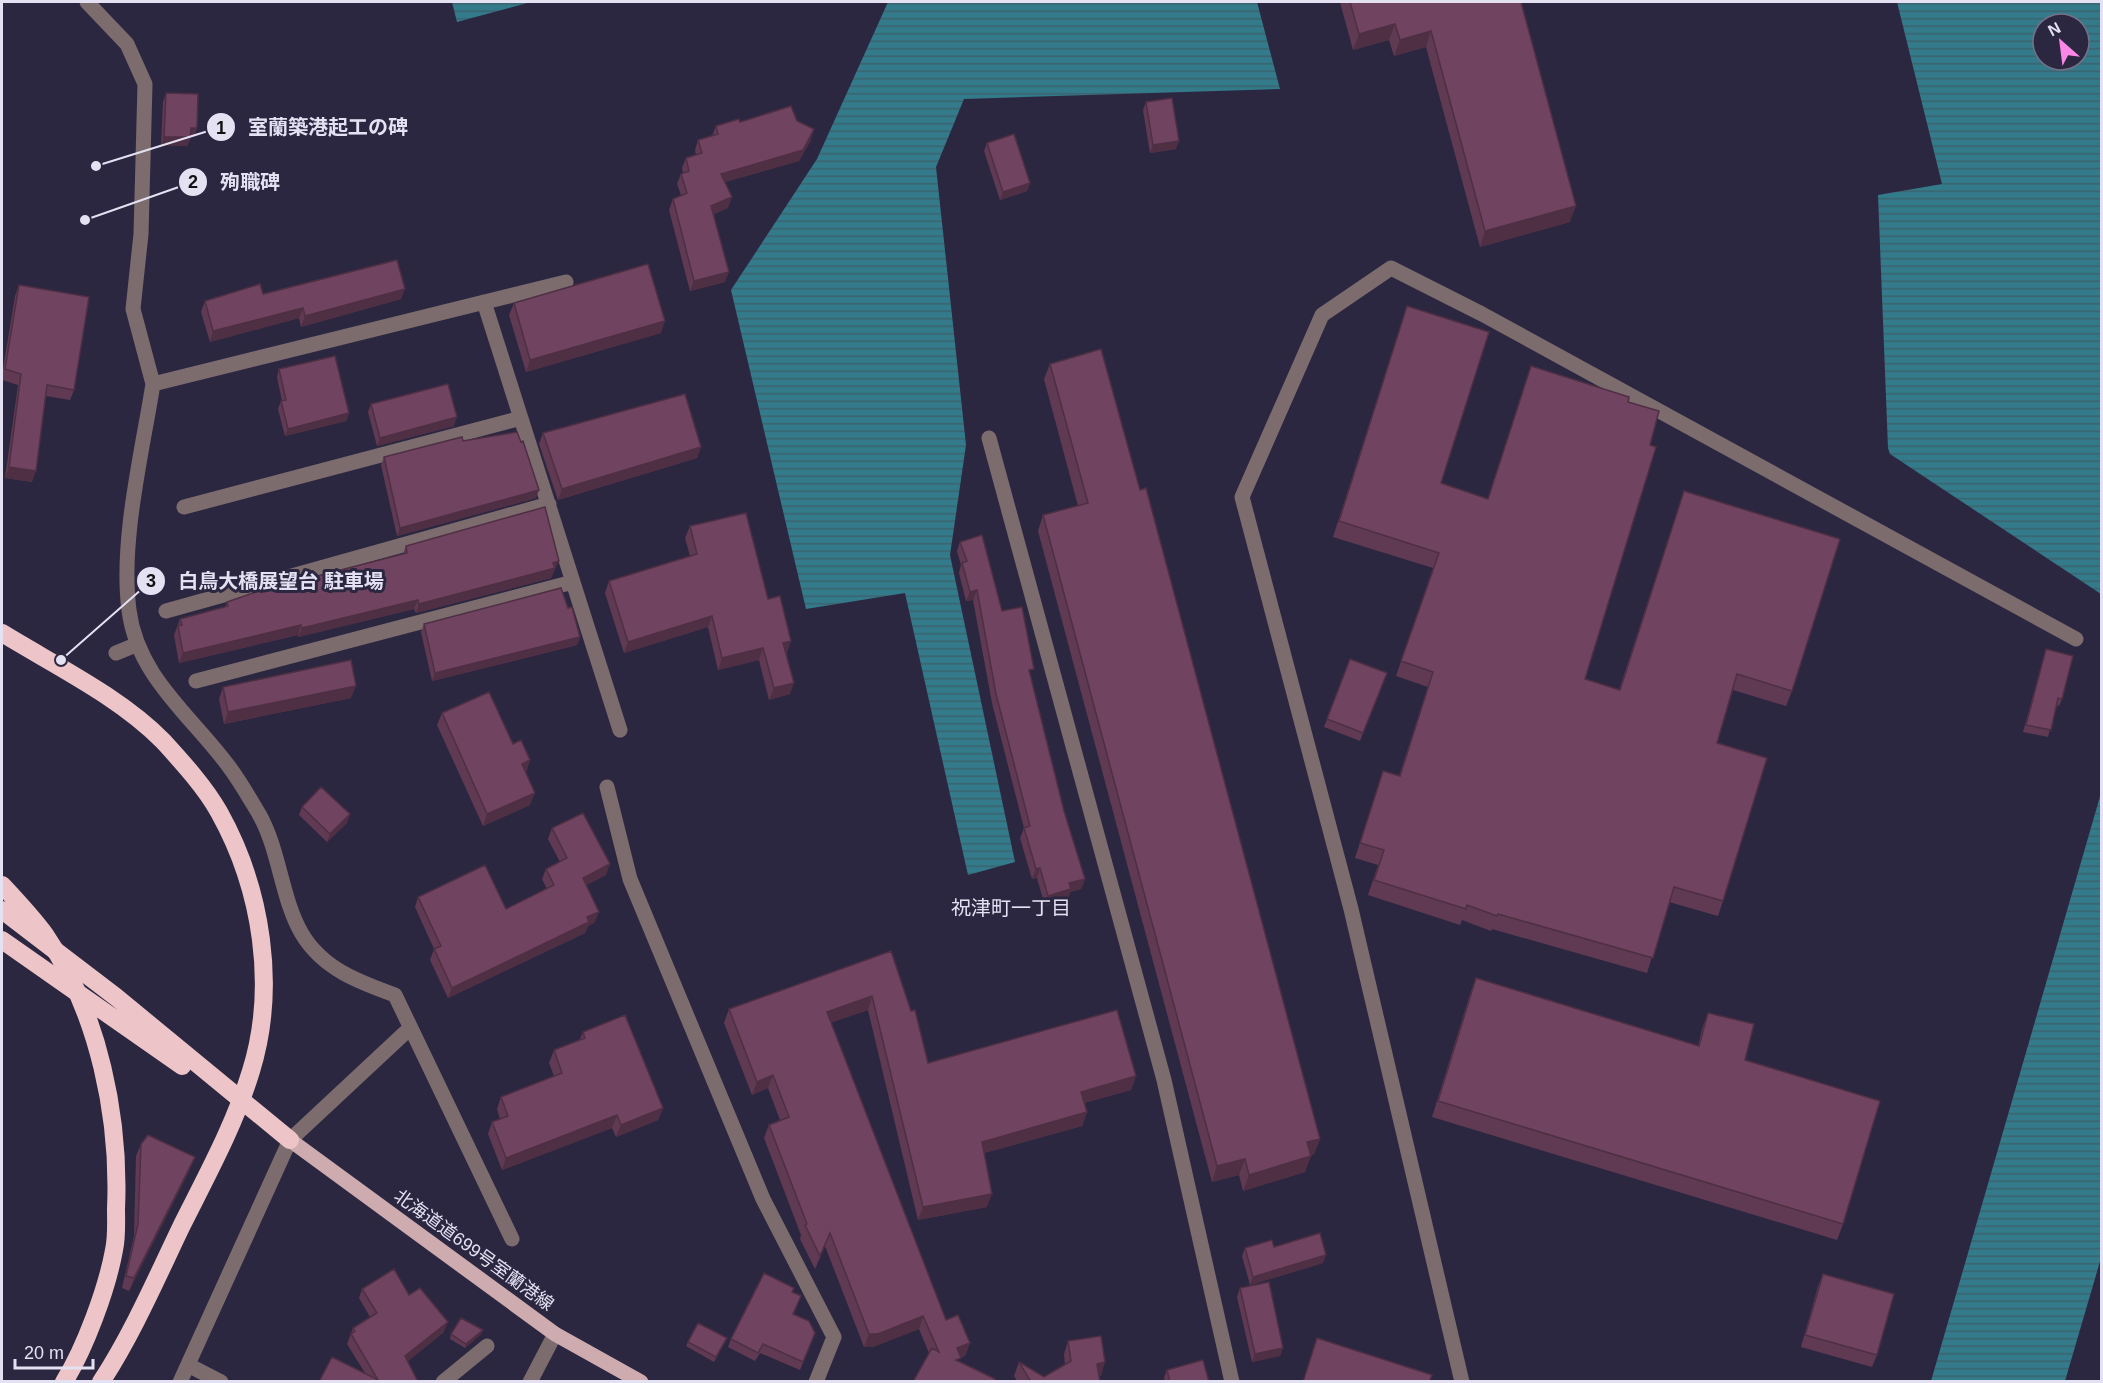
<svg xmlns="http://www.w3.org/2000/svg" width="2103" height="1383" font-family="Arial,'Noto Sans JP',sans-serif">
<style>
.water{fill:url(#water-rules);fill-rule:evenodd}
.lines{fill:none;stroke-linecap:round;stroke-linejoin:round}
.minor{stroke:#7c6c6d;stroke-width:15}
.major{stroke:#cdabaf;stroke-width:15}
.highway{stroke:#edc5c9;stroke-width:18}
.highway-bridge{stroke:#edc5c9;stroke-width:18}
.wall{fill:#603a53}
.shaded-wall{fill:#4e2f43}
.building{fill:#704360;stroke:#4e2f43;stroke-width:1.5}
.labels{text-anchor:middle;stroke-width:6;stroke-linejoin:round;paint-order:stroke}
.street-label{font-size:18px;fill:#e3e1f2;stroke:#2c2741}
.neighbourhood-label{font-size:20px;fill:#e3e1f2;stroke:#2c2741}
.leader{fill:none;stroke:#e3e1f2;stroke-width:2}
.callout-dot{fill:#e3e1f2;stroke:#2c2741;stroke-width:2}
.mark-label{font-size:18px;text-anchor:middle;font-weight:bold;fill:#111}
.callout-label{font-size:20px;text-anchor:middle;font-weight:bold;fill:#e3e1f2;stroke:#2c2741;stroke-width:6;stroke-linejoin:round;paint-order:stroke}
</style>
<defs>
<pattern id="water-rules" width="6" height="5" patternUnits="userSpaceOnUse" patternTransform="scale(1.5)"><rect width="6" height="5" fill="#337a8b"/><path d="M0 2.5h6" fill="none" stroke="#3b626d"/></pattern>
</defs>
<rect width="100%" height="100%" fill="#2c2741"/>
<!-- water -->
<path class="water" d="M452 2H531L457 22Z
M888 2H1257L1280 89 964 99 936 167 966 445 950 555 1015 862 968 875 905 593 806 609 731 290 817 159Z
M1897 2H2101V594L1890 454 1888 448 1878 195 1942 184ZM2043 24H2079V60H2043Z
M2101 793V1258L2065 1381H1931Z"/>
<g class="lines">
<!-- minor -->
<path class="minor" d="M87 2 127 44 145 84 141 234 133 309 153 384
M484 302 620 730
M989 438 1164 1080 1232 1382
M184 507 521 418
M166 611 549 504
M116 653 138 644
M196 681 573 582
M607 787 630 879 763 1199 834 1337 816 1382
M512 1239 395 995C359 982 323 969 302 934 281 898 280 851 259 814 250 799 241 783 230 768 193 717 137 677 129 610 120 542 142 453 153 384L566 282
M188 1365 221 1382
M180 1382 290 1140 409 1029
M443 1382 487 1346
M530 1382 555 1334
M1462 1382 1351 909 1242 497 1322 315 1391 268 1482 314 2076 639"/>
<!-- major -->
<path class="major" d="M290 1140 555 1334 641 1382"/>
<!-- highway -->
<path class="highway" d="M2 910 116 997 290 1140
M2 940 182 1066"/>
<!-- highway-bridge -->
<path class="highway-bridge" d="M2 633C54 665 120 697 163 741 183 763 205 787 219 812 262 889 277 987 251 1071 235 1124 207 1175 182 1225 157 1277 133 1333 101 1382
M2 885C17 901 33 918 46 936 99 1013 120 1118 116 1209 116 1223 117 1237 114 1250 107 1289 85 1348 64 1382"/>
</g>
<!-- wall -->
<path class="wall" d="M1340 2H1521L1570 222 1480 247 1426 47 1394 56 1389 40 1353 50Z
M166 93 197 128 194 137H191L187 146 161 145 163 102Z
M1146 102 1176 149 1150 153 1143 110Z
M797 121 811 140 799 161 725 182 728 208 714 214 725 282 690 291 669 210 673 199 681 195 677 184 681 174 683 173 682 168 686 158 696 155 695 150 698 140 712 136 716 126 740 122Z
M987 143 1030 183 1027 191 1000 200 984 151Z
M19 285 74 390 70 400 46 396 32 482 5 478 18 385 2 380V375L15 296Z
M263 294 401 299 301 327 299 318 210 342 201 312 205 301Z
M514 303 661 333 526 372 509 315Z
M1407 306 1441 483 1488 499 1531 366 1628 402 1585 679 1619 690 1684 491 1792 691 1786 706 1733 690 1717 743 1723 901 1718 916 1669 902 1647 973 1492 929 1491 931 1462 920 1460 925 1368 895 1378 865 1355 858 1383 771 1399 776 1428 687 1396 676 1433 568 1333 537Z
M1050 364 1320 1139 1314 1154 1311 1155 1305 1172 1243 1191 1239 1175 1212 1182 1038 531 1043 515 1078 506 1044 379Z
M279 369 349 413 346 421 285 436 278 409 281 401H282L277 377Z
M371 404 454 426 377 446 368 412Z
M543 433 701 447 697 458 558 500 539 444Z
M463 441 536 498 397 536 381 465 384 457Z
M690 526 768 599 787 653 790 694 769 700 759 660 718 670 708 627 624 653 605 593 609 581 690 556 685 538Z
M960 542 1002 611 1031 676 1064 811 1085 879 1081 889 1070 892 1068 899 1045 906 1037 878 1032 879 1020 838 1024 828 992 703 973 600 966 601 959 573 961 565 957 551Z
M406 546 555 570 554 571 551 578 416 613 414 609 298 637V635L179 663 174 635 180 619 225 607 227 602 403 554Z
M568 608 580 637 577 645 432 681 421 632 424 624Z
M2046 649 2062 699 2059 706 2056 705 2048 737 2023 732Z
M1350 659 1387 673 1360 741 1324 727Z
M223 687 351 698 224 724 219 699Z
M442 713 513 744 530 760 526 772 530 805 483 826 437 725Z
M302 807 347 823 327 842 299 815Z
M552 828 606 875 586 885 595 922 588 926 585 933 448 998 430 960 434 949 415 907 418 897 506 909 547 889 542 879 546 869 560 862 548 839Z
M891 951 928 1063 1136 1076 1131 1090 1084 1103 1087 1112 1082 1126 984 1153 987 1207 918 1220 868 1010 831 1022 946 1320 970 1343 965 1356 961 1358 929 1353 919 1329 873 1347H864L825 1246 815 1269 800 1239 801 1235 764 1138 769 1125 780 1120 768 1088 752 1095 724 1023 729 1009Z
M1476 978 1698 1046 1702 1029 1708 1013 1745 1060 1843 1224 1837 1240 1432 1117 1470 994Z
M583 1032 663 1108 658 1120 616 1137 612 1128 502 1170 488 1134 492 1122 500 1119 497 1109 501 1097 554 1076 549 1063 554 1050 579 1041Z
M141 1144 190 1169 129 1291 122 1288 134 1236 136 1156Z
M1274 1247 1326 1255 1323 1263 1250 1285 1242 1256 1245 1248Z
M1823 1274 1877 1355 1872 1367 1801 1347 1818 1286Z
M1240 1288 1283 1348 1280 1356 1252 1362 1237 1297Z
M362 1289 409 1295 444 1332 408 1361 418 1382H319L365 1373 347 1344 353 1328 370 1317 359 1298Z
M792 1292 798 1304 793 1315 815 1333 800 1370 760 1353 755 1361 728 1347 731 1339Z
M451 1334H481L465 1348 450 1339Z
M1068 1341 1101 1376H1099L1100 1382H1018L1014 1376 1019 1362 1044 1377 1065 1365 1064 1354Z
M688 1342H725L714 1362 686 1346Z
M1167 1370 1209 1382H1165L1164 1378Z"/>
<!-- shaded-wall -->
<path class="shaded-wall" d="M1395 24 1389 40 1353 50 1359 34Z
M1431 31 1426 47 1394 56 1400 40Z
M191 128H197L194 137H188Z
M814 129 811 140 799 161 717 184 721 174Z
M164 137H190L187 146 161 145Z
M1179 141 1176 149 1150 153 1153 145Z
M1030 183 1027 191 1000 200 1003 192Z
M732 197 728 208 708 216 711 206Z
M1576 206 1570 222 1480 247 1485 231Z
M729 272 725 282 690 291 694 281Z
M405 289 401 299 301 327 305 316Z
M303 308 299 318 210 342 213 331Z
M665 321 661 333 526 372 530 360Z
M349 413 346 421 285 436 288 429Z
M457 417 454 426 377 446 380 438Z
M701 447 697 458 558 500 562 489Z
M9 467 36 471 32 482 5 478Z
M539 490 536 498 397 536 400 528Z
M559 561 551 578 416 613 419 604Z
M977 590 973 600 966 601 970 592Z
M418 600 414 609 298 637 302 628Z
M712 616 708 627 624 653 628 642Z
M301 625 298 635 179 663 183 653Z
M580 637 577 645 432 681 435 673Z
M791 641 787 653 779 655 783 643Z
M763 648 759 660 718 670 722 658Z
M794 683 790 694 769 700 774 688Z
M356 686 351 698 224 724 228 712Z
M530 760 525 772 522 764Z
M535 793 530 805 483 826 487 814Z
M350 814 347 823 327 842 330 834Z
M610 864 606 875 579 889 583 878Z
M1040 868 1037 878 1032 879 1036 869Z
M1085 879 1081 889 1070 892 1068 899 1045 906 1048 896 1069 883Z
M599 912 595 922 588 926 585 933 448 998 452 988Z
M872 996 868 1010 822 1026 827 1012Z
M773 1075 768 1088 752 1095 757 1082Z
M1136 1076 1131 1090 1076 1105 1081 1092Z
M663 1108 658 1120 616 1137 621 1125Z
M1087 1112 1082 1126 977 1155 982 1142Z
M617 1115 612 1128 502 1170 506 1158Z
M1320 1139 1314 1154 1301 1158 1307 1142Z
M1311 1156 1305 1172 1243 1191 1249 1175Z
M195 1157 190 1169 129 1291 134 1278Z
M1245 1159 1239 1175 1212 1182 1217 1166Z
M992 1194 987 1207 918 1220 923 1207Z
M1326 1255 1323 1263 1250 1285 1253 1277Z
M923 1316 919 1329 873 1347H864L869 1334Z
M448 1322 444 1332 402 1366 405 1356Z
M483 1330 481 1334 465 1348 466 1344Z
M970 1343 965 1356 952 1362 957 1348Z
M1283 1348 1280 1356 1252 1362 1255 1354Z
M1105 1362 1101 1376 1092 1377 1097 1364Z"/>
<!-- building -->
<path class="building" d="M1350 2H1521L1576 206 1485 231 1431 31 1400 40 1395 24 1359 34Z
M166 93 198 94 197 128H191L190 137H164Z
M1172 98 1179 141 1153 145 1146 102Z
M791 106 797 121 814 129 803 150 721 174 732 197 711 206 729 272 694 281 673 199 687 193 681 174 689 171 686 158 702 153 698 140 718 134 716 126 739 119 740 122Z
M1014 134 1030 183 1003 192 987 143Z
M397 260 405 289 305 316 303 308 213 331 205 301 260 284 263 294Z
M648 264 665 321 530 360 514 303Z
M19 285 89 297 74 390 47 385 36 471 9 467 21 374 5 369Z
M1407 306 1489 332 1441 483 1488 499 1531 366 1629 397 1628 402 1659 411 1650 445 1656 447 1585 679 1620 690 1684 491 1840 539 1792 691 1737 674 1717 743 1767 758 1723 901 1674 887 1653 958 1498 914 1497 916 1467 905 1466 909 1374 880 1384 850 1360 843 1383 771 1400 776 1433 672 1401 661 1439 553 1339 521Z
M1101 349 1140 490 1146 488 1320 1139 1307 1142 1311 1156 1249 1175 1245 1159 1217 1166 1043 515 1088 503 1050 364Z
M335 356 349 413 288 429 281 401 286 400 279 369Z
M448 384 457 417 380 438 371 404Z
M685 394 701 447 562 489 543 433Z
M517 432 521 442 523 441 539 490 400 528 384 457 462 437 463 441Z
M545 507 559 561 553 563 555 568 419 604 418 600 302 628 301 625 183 653 178 626 182 625 180 619 228 606 227 602 259 591 407 553 406 546Z
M746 513 768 599 780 596 791 641 783 643 794 683 774 688 763 648 722 658 712 616 628 642 609 581 697 554 690 526Z
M982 535 1002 611 1022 607 1034 669 1029 670 1064 811 1085 879 1069 883 1071 889 1048 896 1040 868 1036 869 1024 828 1030 826 996 694 977 590 970 592 962 563 967 561 960 542Z
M561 588 568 608 572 607 580 637 435 673 424 624Z
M2046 649 2073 656 2062 699 2058 698 2051 730 2026 725Z
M1350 659 1387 673 1363 733 1327 719Z
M351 660 356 686 228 712 223 687Z
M489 692 513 744 521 740 530 760 522 764 535 793 487 814 442 713Z
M321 787 350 814 330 834 302 807Z
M583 813 610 864 583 878 599 912 587 917 589 922 452 988 434 949 441 946 418 897 485 865 506 909 554 885 546 869 567 858 552 828Z
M891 951 911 1011 915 1010 928 1063 1117 1010 1136 1076 1081 1092 1087 1112 982 1142 992 1194 923 1207 872 996 827 1012 946 1320 958 1315 970 1343 957 1348 961 1358 956 1360 995 1379 994 1382H913L932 1348 939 1352 923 1316 878 1334H869L830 1233 820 1256 805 1225 807 1224 769 1125 789 1117 773 1075 757 1082 729 1009Z
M1476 978 1699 1046 1708 1013 1754 1024 1745 1060 1880 1101 1843 1224 1438 1101Z
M625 1015 663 1108 621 1125 617 1115 506 1158 492 1122 508 1116 501 1097 562 1073 554 1050 585 1038 583 1032Z
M148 1135 195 1157 134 1278 126 1276 138 1224 141 1144Z
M1320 1233 1326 1255 1253 1277 1245 1248 1272 1240 1274 1247Z
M394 1269 409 1295 420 1288 448 1322 405 1356 418 1382H319L332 1357 378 1380 351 1334 355 1331 353 1328 377 1313 362 1289Z
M764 1273 794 1288 792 1292 801 1296 793 1314 809 1321 815 1333 803 1362 763 1344 758 1353 731 1339Z
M1823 1274 1894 1294 1877 1355 1805 1335Z
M1269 1282 1283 1348 1255 1354 1240 1288Z
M461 1318 483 1330 466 1344 451 1334Z
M698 1323 727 1338 716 1357 688 1342Z
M1101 1336 1105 1362 1097 1364 1100 1382H1031L1019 1362 1044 1377 1071 1361 1068 1341Z
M1317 1338 1432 1375 1429 1382H1303Z
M1203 1360 1209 1382H1170L1167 1370Z"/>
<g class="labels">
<!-- street labels -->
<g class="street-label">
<text transform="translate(474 1250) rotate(36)" y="6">北海道道699号室蘭港線</text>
</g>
<!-- neighbourhood labels -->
<g class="neighbourhood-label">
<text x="1011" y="915">祝津町一丁目</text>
</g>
</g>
<!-- callouts -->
<path class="leader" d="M96 166L221 127M85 220L193 182M61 660L151 581"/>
<g class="callout-dot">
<circle cx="96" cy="166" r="6"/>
<circle cx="85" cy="220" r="6"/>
<circle cx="61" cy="660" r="6"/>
<circle cx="221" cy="127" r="15"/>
<circle cx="193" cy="182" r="15"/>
<circle cx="151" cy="581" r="15"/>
</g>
<g class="mark-label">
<text x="221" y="134">1</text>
<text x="193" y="188">2</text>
<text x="151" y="587">3</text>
</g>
<g class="callout-label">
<text x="328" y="134">室蘭築港起工の碑</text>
<text x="250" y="189">殉職碑</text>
<text x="281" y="588">白鳥大橋展望台 駐車場</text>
</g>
<!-- border -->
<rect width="2103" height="1383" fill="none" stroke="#e3e1f2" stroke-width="6"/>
<!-- north arrow -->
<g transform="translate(2061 42) rotate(332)"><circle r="28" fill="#2c2741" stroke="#757188" stroke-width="1.5"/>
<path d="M0-4.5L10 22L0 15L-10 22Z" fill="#fa87e6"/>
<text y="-9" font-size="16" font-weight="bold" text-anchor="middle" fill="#e3e1f2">N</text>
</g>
<!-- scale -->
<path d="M15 1359v9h78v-9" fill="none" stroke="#e3e1f2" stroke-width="3"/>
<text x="24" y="1359" font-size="18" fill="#e3e1f2" stroke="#2c2741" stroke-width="4.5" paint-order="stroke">20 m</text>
</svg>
